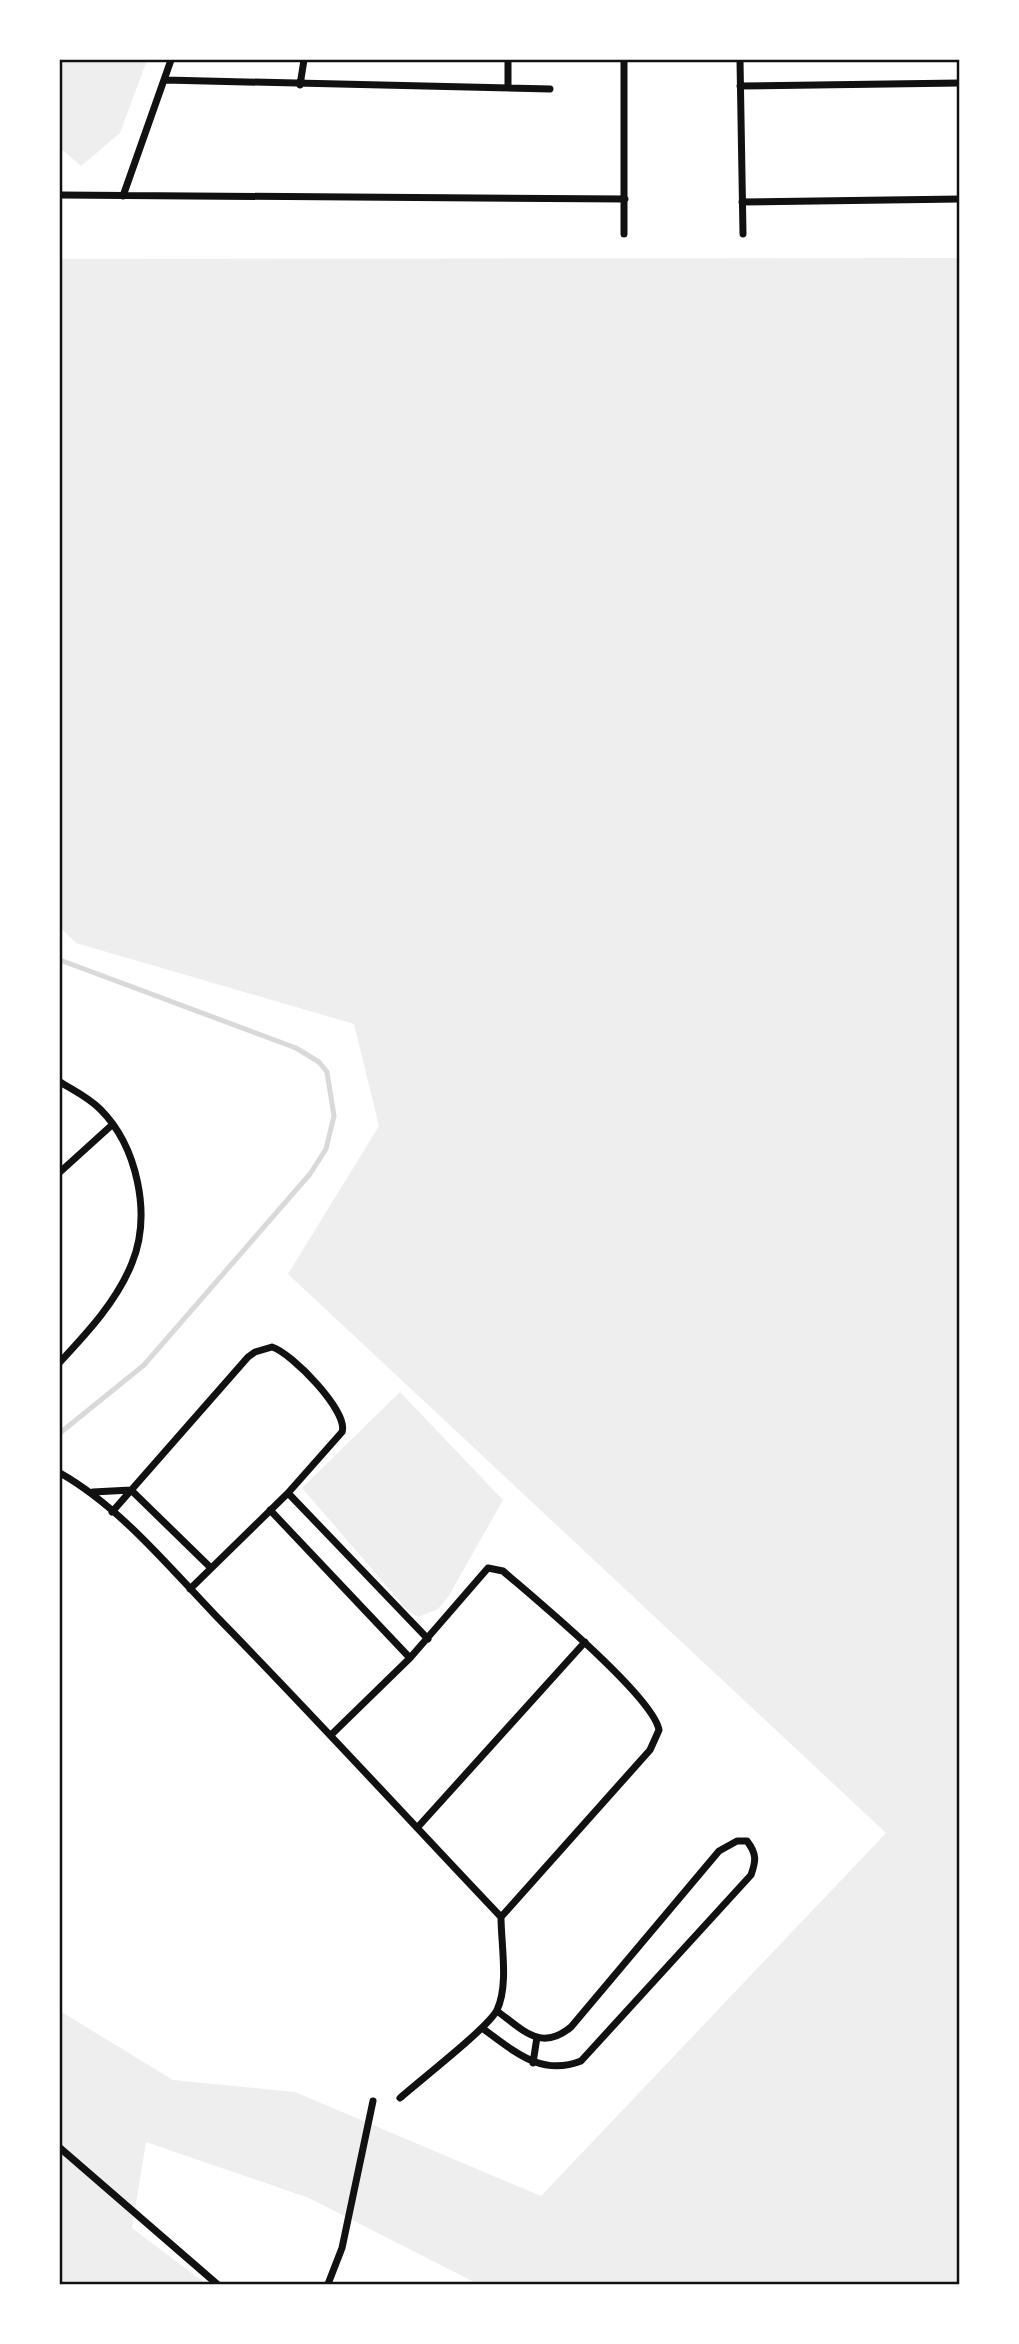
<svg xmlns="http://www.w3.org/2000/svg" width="1019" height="2344" font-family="Quicksand,sans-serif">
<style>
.green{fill:#eee}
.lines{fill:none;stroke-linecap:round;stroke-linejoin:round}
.stream{stroke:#d9d9d9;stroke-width:5}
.minor{stroke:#111;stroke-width:7}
.neatline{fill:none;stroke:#111;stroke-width:2.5}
</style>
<rect width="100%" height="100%" fill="#fff"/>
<!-- green -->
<path class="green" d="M60 60H147L120 133 81 166 60 148Z
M959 258V2284H478L309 2198 146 2142 132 2228 206 2284H60V2011L173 2080 295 2092 541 2196 886 1833 288 1274 379 1126 354 1024 76 943 60 927V259Z
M400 1392 503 1500 448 1597 438 1609 418 1617 409 1612 302 1488Z"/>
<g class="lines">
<!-- stream -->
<path class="stream" d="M60 960 296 1048 319 1062 327 1072 334 1116 326 1149 310 1174 144 1365 60 1433"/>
<!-- minor -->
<path class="minor" d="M624 60V234
M740 60 743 234
M165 80 550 89
M300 85 304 60
M740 86 960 83
M508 87V60
M60 195 625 199
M123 196 171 60
M742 202 960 199
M60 1082C73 1090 88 1097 100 1109 137 1146 152 1214 132 1263 117 1301 87 1333 60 1362
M60 1172 113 1124
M60 1473C120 1507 168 1566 216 1616 313 1715 406 1817 501 1917
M93 1492 131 1490 211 1568
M288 1493 428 1639
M270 1510 410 1658
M112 1512 248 1357 255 1352 272 1347C292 1353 349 1412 342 1432L288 1493 190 1589
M332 1734 410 1658 488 1568 503 1571C534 1598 653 1696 659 1730L650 1750 501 1917
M417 1828 585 1642
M482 2028C514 2051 541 2077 581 2061L751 1875C756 1861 757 1854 747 1841H737L719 1851 571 2027C541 2052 523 2030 497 2011
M533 2063 537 2037
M400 2098C419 2081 489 2027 497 2010 509 1985 501 1944 501 1917
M60 2148 217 2284
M328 2284 342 2248 373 2101"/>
</g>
<!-- border -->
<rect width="1019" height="2344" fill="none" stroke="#ffffff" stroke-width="122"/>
<rect x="61" y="61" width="897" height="2222" class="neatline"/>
</svg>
